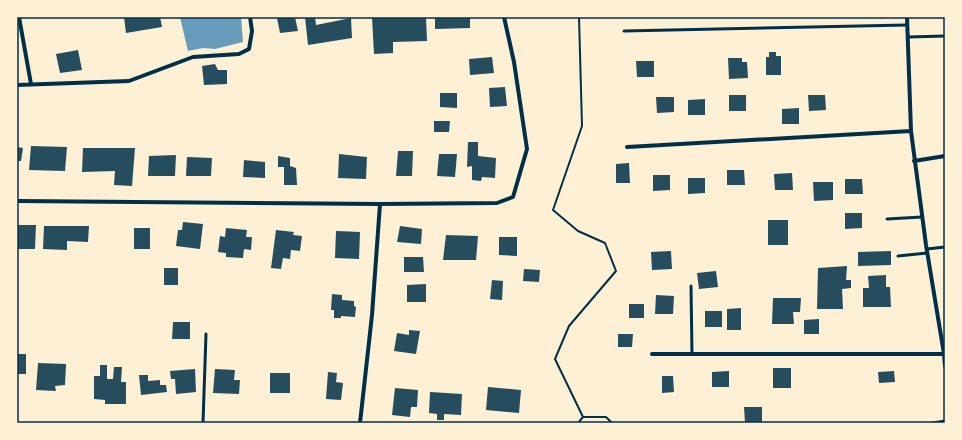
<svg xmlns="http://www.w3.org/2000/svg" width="962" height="440" font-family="Overpass,sans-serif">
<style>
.water{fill:#669bbc}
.building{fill:#264d5e}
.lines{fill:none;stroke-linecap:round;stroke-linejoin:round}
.path{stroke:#003049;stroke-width:2}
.service{stroke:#003049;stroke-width:3}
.minor{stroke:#003049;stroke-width:4}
.neatline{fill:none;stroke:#003049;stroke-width:1.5}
</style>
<rect width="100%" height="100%" fill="#fdf0d5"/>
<!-- water -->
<path class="water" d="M180 17H241L243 42 215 49 203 48 188 51Z"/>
<!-- building -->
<path class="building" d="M124 17H160L162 27 126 33Z
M284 17H295L298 31 280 33 277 18Z
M305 17H315L316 25 351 18 352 38 308 45Z
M372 17H426L427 41 393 42V53L374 54Z
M435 17H470V28L435 29Z
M78 50 82 70 60 73 56 54Z
M769 52H776V56H781V75H766V57H769Z
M492 57 494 73 470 75 469 59Z
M728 58H742V62H747L748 78 729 79Z
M636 61H654V77H637Z
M215 64 218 70H227V84L204 85 202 66Z
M505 87 507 106 490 107 489 88Z
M440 93H457V108L440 107Z
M729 95H746V111H729Z
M808 95H825L826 110 809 111Z
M656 97H674V112L657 113Z
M705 99V115H688V100Z
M799 108V124H782V109Z
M434 121H450L449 132H434Z
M468 142H478V156L496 158 495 178 482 177 481 181 472 180V166L467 167Z
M31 146 67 147 65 171 29 170Z
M17 147 23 148 21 161H17Z
M83 148H135L132 186 114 185 115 171 82 172Z
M398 151H413L412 176H396Z
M339 154 367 157 366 179 338 178Z
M439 154H457L455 177 437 176Z
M176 155 175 176H148L149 156Z
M278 156 290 158V166L296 168 297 185H284V167H278Z
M187 157 212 158 211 176H186Z
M244 160 265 162V178L243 177Z
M629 163 630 183H616V164Z
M727 170H744L745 185H727Z
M792 173 793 190H775L774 174Z
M653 175H670V190L653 191Z
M688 178H705V193L688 194Z
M845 179H862L863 194H845Z
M813 182H833V200L814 201Z
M845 213H862V228L845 229Z
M768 220H788V245H768Z
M183 222 203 224 200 249 176 246 178 230H182Z
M17 225H36L35 249H17Z
M44 226H89L88 242 67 241V250L43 249Z
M400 226 422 229 421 244 397 242Z
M134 228H150V249H134Z
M226 228 247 230 246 237H252L251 250 244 249 243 258 226 257V253L218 252 220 236 225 237Z
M276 230 294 232 293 235 302 236 300 251 291 250 290 259 283 258 281 269 271 268Z
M336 231 360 232 359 259 335 258Z
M446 235 478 236 476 260H443Z
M499 237H517V256L499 255Z
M671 251 672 269 652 270 651 252Z
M891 251V265L858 266V252Z
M404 257H423L424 272H404Z
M847 266 846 280H851V288L842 289 843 309H817L818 268Z
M164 268H178V285H164Z
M524 269 540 270 539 282 523 281Z
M716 271 718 287 699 289 697 273Z
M886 275V287H890L891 307H863V288H869L868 276Z
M492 280 503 281 502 300 490 299Z
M426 284V302H407V285Z
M332 294 342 295V300L354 301V306L356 307 355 317 341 316V318H334V310H331Z
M656 295 674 296 673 314H655Z
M773 298H801L800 312H793L794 324H772Z
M629 304H644V318H629Z
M741 308V330H727V309Z
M705 311H722V327H705Z
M819 319V334H804V320Z
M173 322H190V339H172Z
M409 330 420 331 416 354 394 351 397 333 409 335Z
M618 334H633L632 347H618Z
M17 354H26V374H17Z
M38 363 66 364 65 385 55 386 56 391 36 390Z
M100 365H107V379H113L114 367H122L121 382H126V404H105V400L94 399V376H100Z
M773 368H791V388H773Z
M195 369 196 392 176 394 175 379H171L170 371Z
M215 369 235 370 234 380H240L239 394 213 393Z
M729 371V387H712V372Z
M894 371 895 382 879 383 878 372Z
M328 372 337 373 336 382 343 383 341 400 326 399Z
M270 373H290V393H270Z
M139 375H148V381L160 380V385H166L167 392 141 395Z
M662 376H673L674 392 662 393Z
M488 387 521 390 519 413 486 410Z
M395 388 418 390 417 407H411L410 417 392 415Z
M430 392 462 394 461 415 444 414V420H437V414L429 413Z
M744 407H762V423H745Z"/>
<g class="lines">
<!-- path -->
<path class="path" d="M583 417H606L612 423
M578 423 583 417 555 359 569 326 616 271 605 243 578 231 553 210 582 126 579 17"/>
<!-- service -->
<path class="service" d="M624 31 907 25
M908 37 945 36
M887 219 922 217
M927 249 945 247
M898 256 927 253
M691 286 692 354
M203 423 206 334
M933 423 945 421"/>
<!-- minor -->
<path class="minor" d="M19 17 31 84
M907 17 911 131 926 245 944 354 945 366
M17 85 129 81 193 57 239 54 249 49 252 31 250 17
M627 147 911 131
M914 161 945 156
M17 201 380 204 497 203 513 197 527 149 514 62 504 17
M652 354H944
M360 423 372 315 380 204"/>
</g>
<!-- border -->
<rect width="962" height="440" fill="none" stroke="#fdf0d5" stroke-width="36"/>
<rect x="18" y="18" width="926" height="404" class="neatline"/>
</svg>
